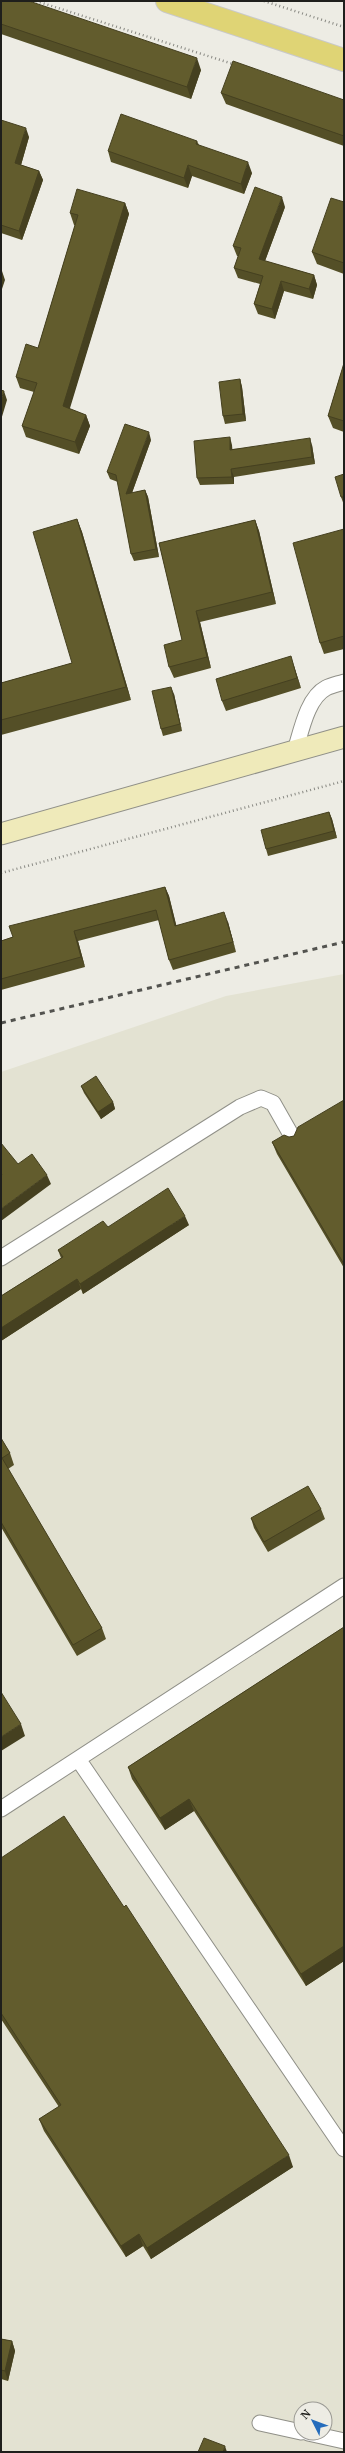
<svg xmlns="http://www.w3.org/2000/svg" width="345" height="2453" font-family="'PT Serif',serif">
<rect width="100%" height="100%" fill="#edece4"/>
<path fill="#e3e2d2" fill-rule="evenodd" d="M344 974V2452H1V1072L226 996ZM301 2409H325V2433H301Z"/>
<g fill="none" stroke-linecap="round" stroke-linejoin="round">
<defs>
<path id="street" d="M295 751C301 732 307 698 326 688 332 685 338 684 344 682
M1 1258 240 1107 261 1098 273 1103 294 1140
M78 1759 344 2149
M1 1809 344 1586
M260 2423 301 2432
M308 2433 344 2441"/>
<path id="secondary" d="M1 834 344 737"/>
<path id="primary" d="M167 1 344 60"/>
</defs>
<use href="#street" stroke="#909088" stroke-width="17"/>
<use href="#secondary" stroke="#909088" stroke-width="23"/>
<use href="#primary" stroke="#c9c9c9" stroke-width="24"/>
<path stroke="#898983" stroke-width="2.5" stroke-dasharray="1 3" stroke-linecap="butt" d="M36 1 233 64
M264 1 344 27
M1 873 344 781"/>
<use href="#street" stroke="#fff" stroke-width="15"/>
<use href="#secondary" stroke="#efeaba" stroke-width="21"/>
<use href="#primary" stroke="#dfd475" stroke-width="22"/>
<path stroke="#53534f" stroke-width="3" stroke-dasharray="5 5" stroke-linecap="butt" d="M1 1023 344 942"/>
</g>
<path fill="#544f27" d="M1 1 201 70 191 99 1 34Z
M221 93 344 100V146L226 104Z
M1 120 29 137 21 165 39 171 43 180 22 240 1 233Z
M197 141 199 145 252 173 244 194 192 176 188 188 111 162 108 151Z
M344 202V274L317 264 312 252Z
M125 203 129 214 69 409 86 415 90 426 79 454 26 437 22 426 34 392 20 388 16 377 38 348 75 225H74L70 213Z
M285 207 265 261 314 275 317 285 313 299 284 291 275 319 258 314 254 304 260 284 238 278 234 268 238 256H237L233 246Z
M344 363V432L333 428 328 416Z
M240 379 242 387 246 421 225 424 223 416Z
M151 440 132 493 145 490 148 497 159 557 134 561 131 554 118 482 110 479 107 472Z
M232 445V449L312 445 315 464 234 477V484L200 485 197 478Z
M344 474V505L341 497Z
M77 519 82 532 131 700 1 735V683L72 663Z
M255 520 259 531 276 604 200 622 211 668 174 678 169 667 182 640 159 543Z
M344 529V649L324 654 320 643Z
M294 666 301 688 226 711 222 701Z
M174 694 182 731 163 736 161 729Z
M329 812 332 819 337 838 268 856 266 849Z
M165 887 169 896 176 925 228 922 236 952 173 970 169 960 159 920 78 941 85 967 1 990V941L13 937Z
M81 1086 113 1102 115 1109 101 1119 84 1093Z
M344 1100V1268L277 1154 272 1142 294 1136Z
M189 1225 83 1294 81 1289 1 1341V1296L61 1258 58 1250 108 1227Z
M1 1438 10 1453 14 1465 8 1469 102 1628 106 1639 77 1656 1 1527Z
M321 1509 325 1519 268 1552 254 1528 251 1518Z
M344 1627V1961L306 1986 194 1811 165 1830 132 1779 128 1767Z
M1 1858 293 2167 151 2259 143 2246 126 2257 44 2131 39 2119 59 2107 1 2019Z
M1 2339 12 2341 15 2351 8 2381 1 2379Z"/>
<path fill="#454020" d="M197 58 201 70 191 99 187 87Z
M26 128 29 137 19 172 15 163Z
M248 162 252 173 244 194 241 184Z
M188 165 192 176 188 188 184 178Z
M39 171 43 180 22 240 19 231Z
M282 197 285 207 262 269 259 259Z
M125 203 129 214 67 418 63 406Z
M2 271 5 280 1 292V273Z
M314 275 317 285 313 299 309 289Z
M281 281 284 291 275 319 272 309Z
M240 379 242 387 246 421 243 414Z
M4 391 7 400 1 420V400Z
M86 415 90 426 79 454 75 442Z
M149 432 151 440 129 501 126 494Z
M230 437 232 445 233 457 230 450Z
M310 438 312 445 315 464 312 457Z
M231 469 234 477V484L232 477Z
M145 490 148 497 159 557 156 549Z
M77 519 82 532 131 700 126 687Z
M255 520 259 531 276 604 272 592Z
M196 611 200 622 211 668 207 657Z
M291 656 294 666 301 688 297 678Z
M171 687 174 694 182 731 180 724Z
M329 812 332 819 337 838 334 831Z
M165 887 169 896 179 936 175 926Z
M224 912 228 922 236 952Z
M74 931 78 941 85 967 81 957Z
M113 1102 115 1109 101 1119 98 1112Z
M47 1175 51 1184 1 1221V1209Z
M185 1216 189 1225 83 1294 80 1284Z
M77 1279 81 1289 1 1341V1328Z
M21 1724 25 1736 1 1751V1737Z
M189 1799 194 1811 165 1830 160 1818Z
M344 1946V1961L306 1986 301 1974Z
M289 2155 293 2167 151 2259 147 2248Z
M139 2234 143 2246 126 2257 121 2246Z
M12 2341 15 2351 8 2381 5 2371Z
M225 2446 227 2452H223Z"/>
<path fill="#625c2d" stroke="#454020" d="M1 1H29L197 58 187 87 1 24Z
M233 61 344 100V136L221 93Z
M121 114 197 141 196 144 248 162 241 184 188 165 184 178 108 151Z
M1 120 26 128 15 163 39 171 19 231 1 225Z
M255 187 282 197 259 259 314 275 309 289 281 281 272 309 254 304 263 276 234 268 241 248 233 246Z
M77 189 125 203 63 406 86 415 75 442 22 426 37 383 16 377 26 344 38 348 78 215 70 213Z
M331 198 344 202V263L312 252Z
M344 363V421L328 416Z
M240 379 243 414 223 416 219 382Z
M1 390 4 391 1 400Z
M125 424 149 432 126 494 145 490 156 549 131 554 116 475 107 472Z
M230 437V450L310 438 312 457 231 469 232 477 197 478 194 441Z
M344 474V497H341L335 477Z
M77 519 126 687 1 720V683L72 663 33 532Z
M255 520 272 592 196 611 207 657 169 667 164 645 182 640 159 543Z
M344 529V636L320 643 293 543Z
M291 656 297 678 222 701 216 679Z
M171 687 180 724 161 729 152 691Z
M329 812 334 831 266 849 261 830Z
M165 887 175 926 224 912 233 942 169 960 156 910 74 931 81 957 1 979V941L13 937 9 926Z
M96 1076 113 1102 98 1112 81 1086Z
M344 1100V1264L272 1142 284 1135 289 1137 294 1136 298 1127Z
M1 1143 18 1164 32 1154 47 1175 1 1209V1176L2 1175 1 1173Z
M168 1188 185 1216 80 1284 77 1279 1 1328V1296L63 1257 58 1250 103 1221 108 1227Z
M1 1438 10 1453 2 1458 102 1628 73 1645 1 1522Z
M308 1486 321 1509 264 1542 251 1518Z
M344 1627V1946L301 1974 189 1799 160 1818 128 1767Z
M1 1692 21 1724 1 1737Z
M64 1816 124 1907 126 1905 289 2155 147 2248 139 2234 121 2246 39 2119 61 2105 1 2013V1858Z
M1 2339 12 2341 5 2371 1 2370Z
M204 2438 225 2446 223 2452H198Z"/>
<rect width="345" height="2453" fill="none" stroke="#1f1f1c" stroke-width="4"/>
<g transform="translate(313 2421) rotate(312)"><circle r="19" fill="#edece4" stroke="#9b9a94"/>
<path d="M0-3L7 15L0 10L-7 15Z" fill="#246cbc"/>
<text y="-6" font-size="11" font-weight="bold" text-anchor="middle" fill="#1f1f1c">N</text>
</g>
</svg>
